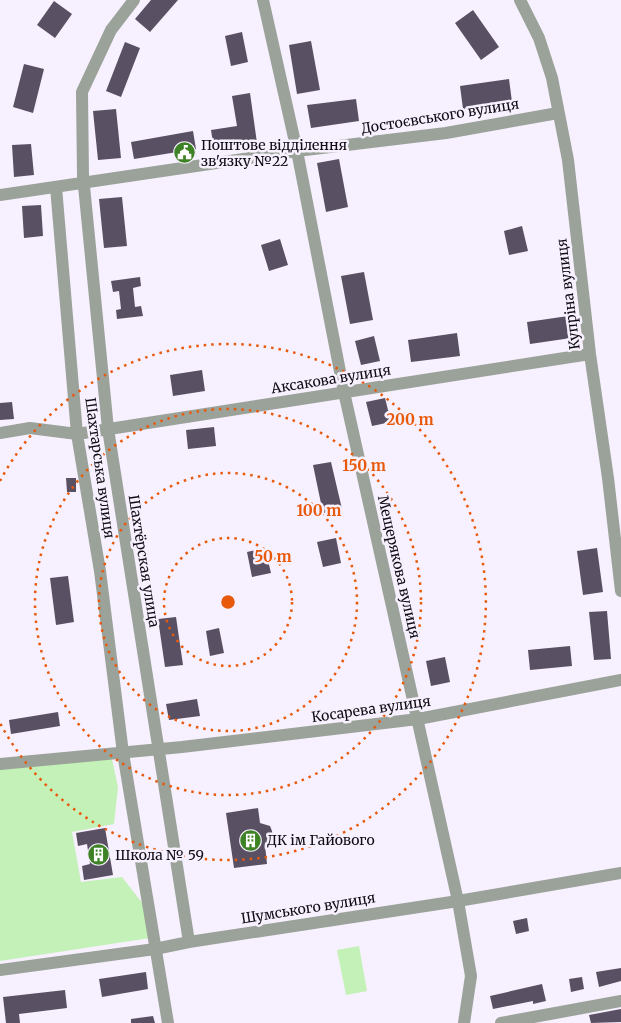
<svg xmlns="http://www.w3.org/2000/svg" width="621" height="1023" font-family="Merriweather,serif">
<rect width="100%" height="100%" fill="#f7f0fe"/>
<path fill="#c4f1b7" d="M112 759 118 787 114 824 72 832 81 882 122 877 147 909 150 938 0 961V769Z
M359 946 367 991 346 995 337 950Z"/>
<path fill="#5a5063" d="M151 0H178L150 32 135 19Z
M54 1 72 14 55 38 37 25Z
M473 10 499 47 481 60 455 23Z
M242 32 248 62 231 66 225 36Z
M311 41 320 90 297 94 289 45Z
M125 42 140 48 121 97 106 91Z
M24 64 44 69 33 113 13 107Z
M509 79 512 102 463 109 460 86Z
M250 93 257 143 214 150 211 130 237 126 232 96Z
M356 99 359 121 311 128 307 105Z
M116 109 121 158 98 160 93 111Z
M193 131 196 149 134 159 131 142Z
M31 144 34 175 14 177 12 145Z
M339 159 348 207 326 212 317 163Z
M122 197 127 246 104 248 99 199Z
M41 205 43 236 24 238 22 206Z
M522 226 528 251 509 255 504 231Z
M280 239 288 265 269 271 261 245Z
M364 272 373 320 350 324 341 276Z
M140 277 141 286 133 288 135 307 141 306 143 316 117 319 116 310 121 309 119 291 113 292 111 281Z
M575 315 578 337 530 344 527 322Z
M457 333 460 356 411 362 408 340Z
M374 336 380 361 361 365 355 341Z
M202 370 205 391 173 396 170 375Z
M385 398 391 422 372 426 366 402Z
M12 402 14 419 0 420V403Z
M214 427 216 446 188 449 186 430Z
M331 462 342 509 323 513 313 465Z
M66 478H76V492H67Z
M336 538 341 563 323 567 317 542Z
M265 548 271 573 252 577 247 552Z
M597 548 603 592 583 595 577 551Z
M68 576 74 622 56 625 50 578Z
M607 611 611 659 594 660 589 612Z
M176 617 183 665 165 667 158 619Z
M219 628 224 653 210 656 206 631Z
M570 646 572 666 530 670 528 650Z
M445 657 450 682 431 686 426 661Z
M197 699 200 716 169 720 166 704Z
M58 712 60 726 11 734 9 720Z
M258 808 260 823 270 826 272 831 273 838 265 845 267 864 234 868 226 813Z
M105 828 113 875 84 880 82 866 90 864 87 844 78 846 76 833Z
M527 918 529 931 516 934 513 921Z
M621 968V981L599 987 596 972Z
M146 972 148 989 102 997 99 979Z
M582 977 584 989 571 992 569 979Z
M542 984 546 1001 533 1004V1001L493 1009 490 996Z
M65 990 67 1008 19 1014 20 1023H6L3 997Z
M621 1009V1022L591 1023 589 1015Z
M153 1016 155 1023H131V1019Z"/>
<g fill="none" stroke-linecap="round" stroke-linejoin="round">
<path stroke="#9ba299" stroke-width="12" d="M134 0 111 30 82 92 83 176 108 429 189 942
M263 0 297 151 344 392 458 901 471 976 464 1023
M520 0 539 38 552 78 568 160 590 354 608 478 621 591
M56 187 77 434 100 571 123 753 168 1023
M0 195 297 151 446 133 558 113
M0 433 30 428 77 434 590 354
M0 764 182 747 418 719 621 680
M0 970 155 949 189 942 458 901 621 873
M501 1023 621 1001"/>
</g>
<g fill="none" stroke="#e8590c" stroke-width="2.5" stroke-dasharray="2.5 5">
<circle cx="228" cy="602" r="64"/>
<circle cx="228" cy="602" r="129"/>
<circle cx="228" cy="602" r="193"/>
<path d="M0 481A258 258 0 1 1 0 723"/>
</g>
<defs>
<symbol id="civic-disc" viewBox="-11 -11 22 22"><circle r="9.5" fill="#3e8226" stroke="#f7f0fe"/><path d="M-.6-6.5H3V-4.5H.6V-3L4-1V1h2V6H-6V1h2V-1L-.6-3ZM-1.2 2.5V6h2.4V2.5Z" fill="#fff"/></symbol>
<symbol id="building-disc" viewBox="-11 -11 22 22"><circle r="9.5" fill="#3e8226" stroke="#f7f0fe"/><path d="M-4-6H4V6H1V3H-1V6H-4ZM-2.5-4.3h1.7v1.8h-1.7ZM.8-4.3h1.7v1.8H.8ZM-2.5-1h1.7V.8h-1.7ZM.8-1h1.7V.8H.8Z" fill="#fff"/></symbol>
</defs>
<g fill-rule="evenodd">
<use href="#civic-disc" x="172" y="140" width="25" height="25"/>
<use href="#building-disc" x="238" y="828" width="25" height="25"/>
<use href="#building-disc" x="86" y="842" width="25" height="25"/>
</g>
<g text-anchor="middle" stroke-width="5" stroke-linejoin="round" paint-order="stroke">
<g font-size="14" fill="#0f0b13" stroke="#f7f0fe">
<text transform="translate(440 116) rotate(-9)" y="5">Достоєвського вулиця</text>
<text transform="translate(568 294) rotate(-97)" y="5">Купріна вулиця</text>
<text transform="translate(331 379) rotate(-9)" y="5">Аксакова вулиця</text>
<text transform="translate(100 468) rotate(82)" y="5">Шахтарська вулиця</text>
<text transform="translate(144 561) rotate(81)" y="5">Шахтёрская улица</text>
<text transform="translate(399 567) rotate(77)" y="5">Мещерякова вулиця</text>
<text transform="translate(371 709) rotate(-8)" y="5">Косарева вулиця</text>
<text transform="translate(308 908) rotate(-9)" y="5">Шумського вулиця</text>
</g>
<g font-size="14" fill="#0f0b13" stroke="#f7f0fe" text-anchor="start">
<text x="201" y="150">Поштове відділення<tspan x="201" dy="16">зв'язку №22</tspan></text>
<text x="267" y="845">ДК ім Гайового</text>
<text x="115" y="860">Школа № 59</text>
</g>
</g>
<circle cx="228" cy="602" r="8" fill="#e8590c" stroke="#f7f0fe" stroke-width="2.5"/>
<g font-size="15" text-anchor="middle" font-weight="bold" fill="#e8590c" stroke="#f7f0fe" stroke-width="5" stroke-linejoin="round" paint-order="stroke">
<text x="410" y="425">200 m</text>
<text x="364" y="471">150 m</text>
<text x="319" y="516">100 m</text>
<text x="273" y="562">50 m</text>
</g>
</svg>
